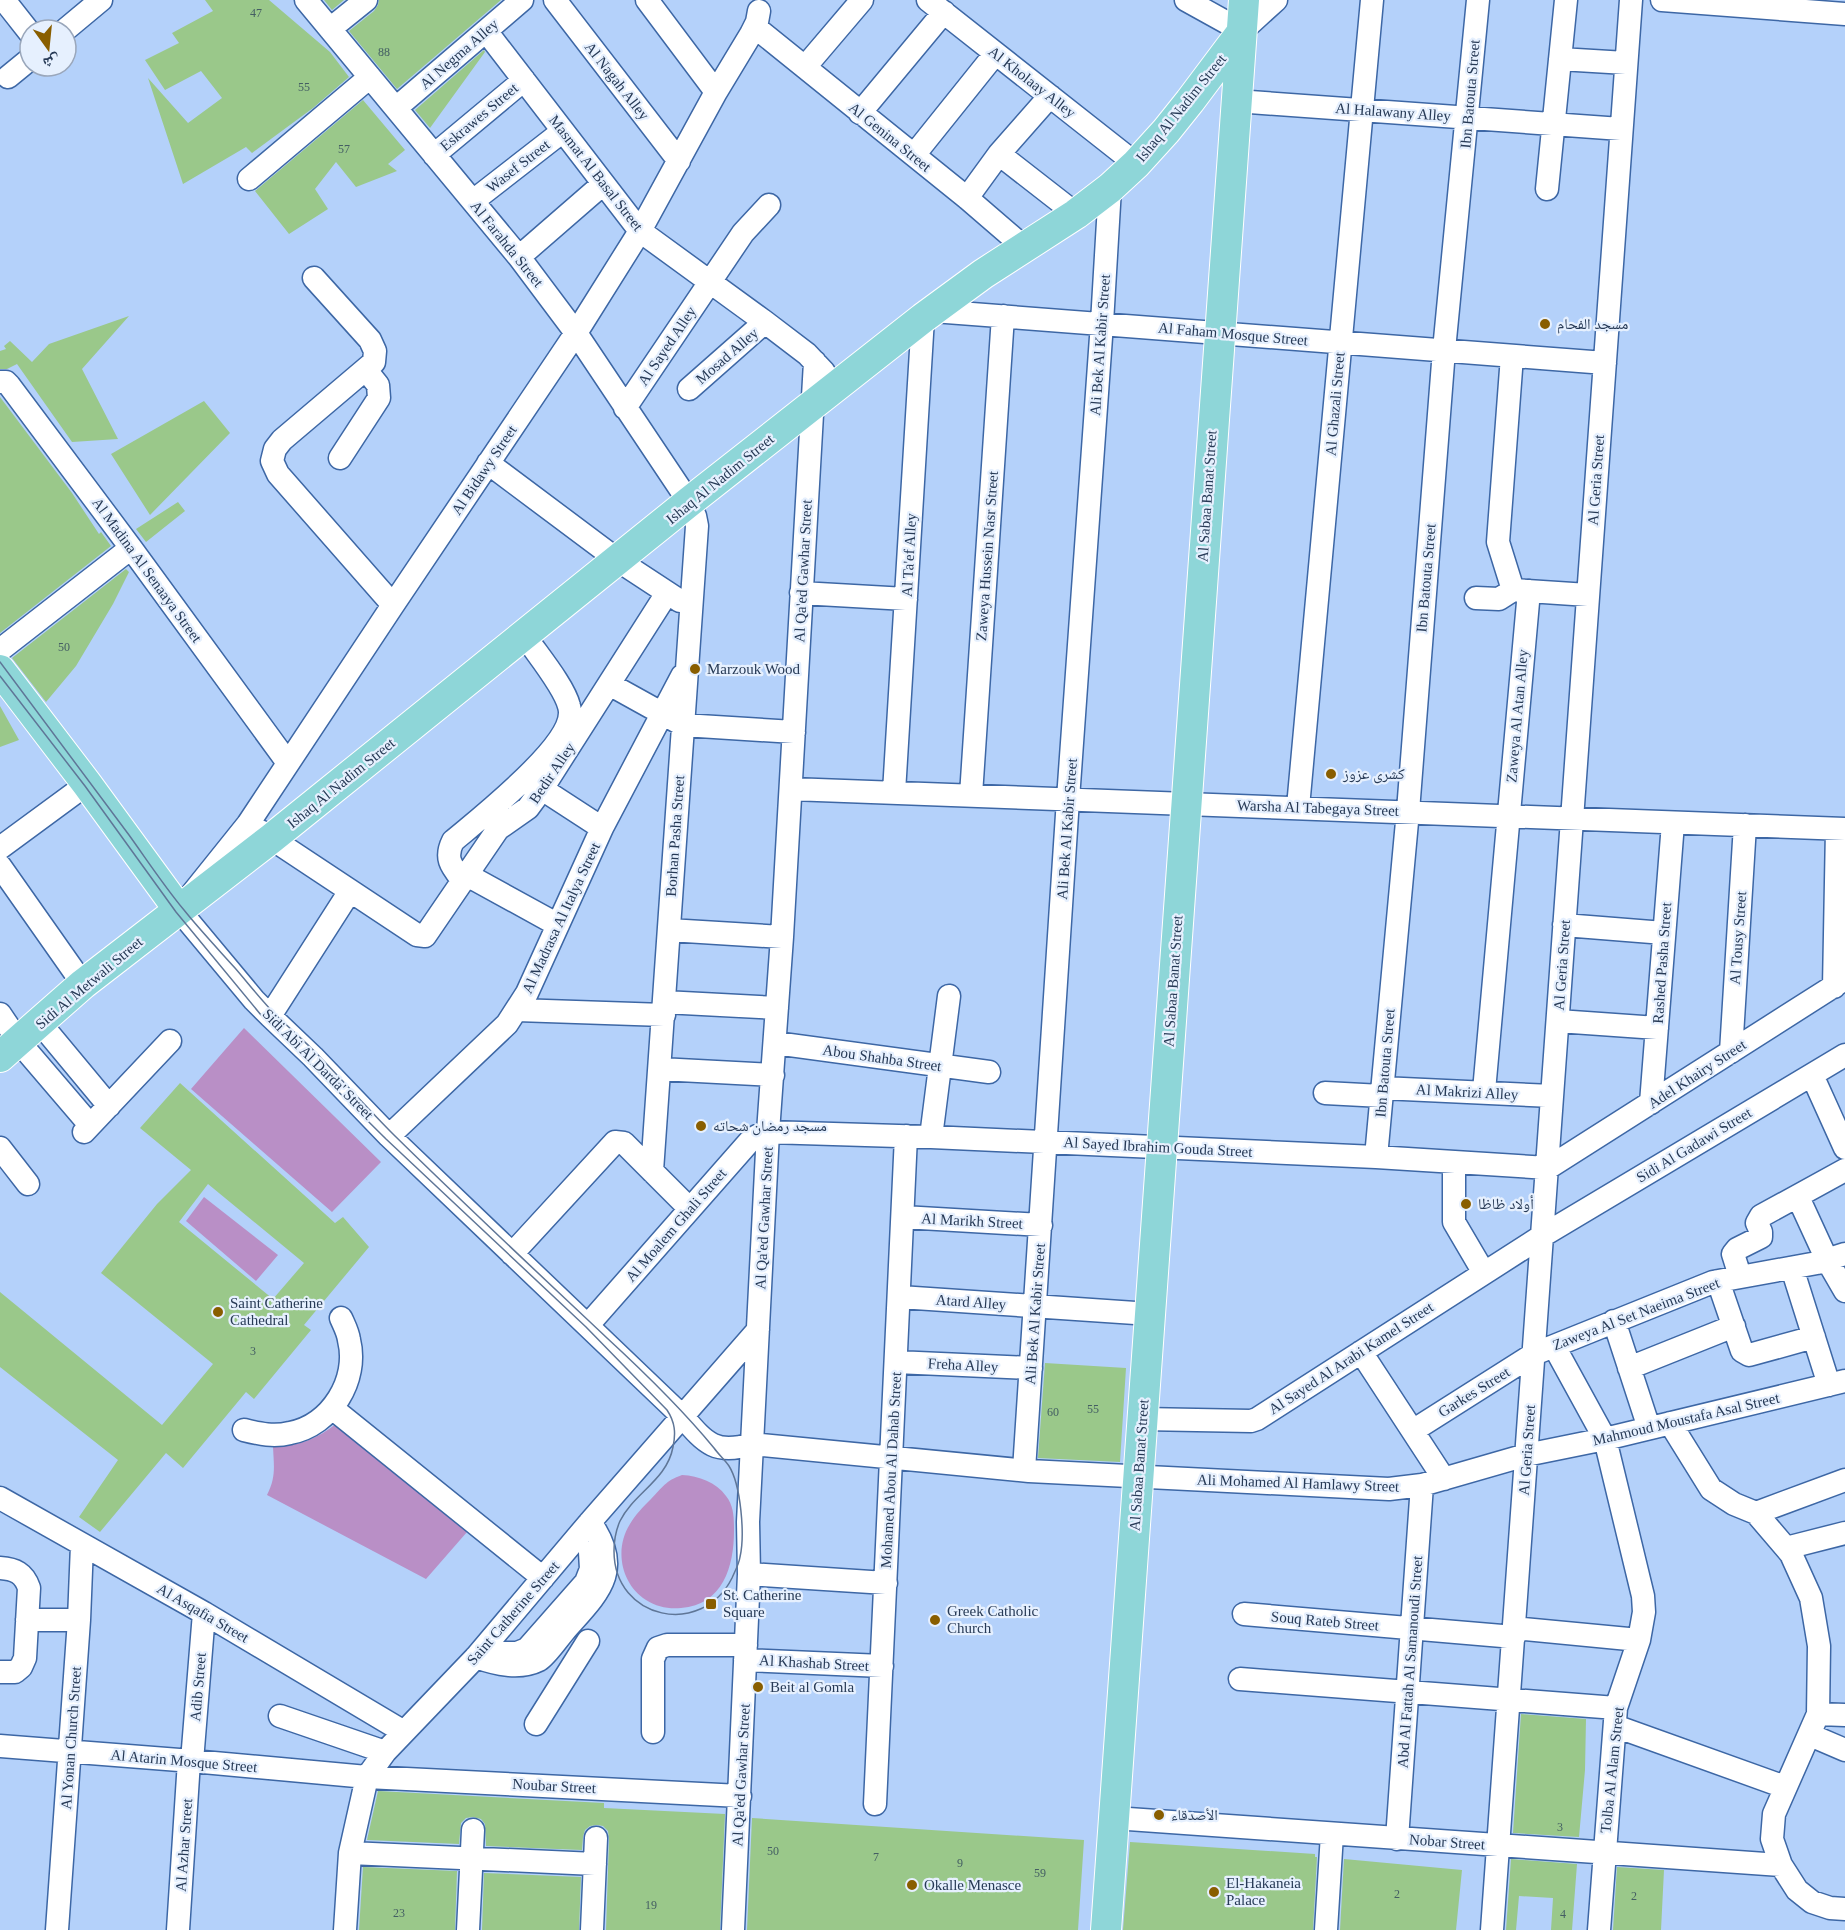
<svg xmlns="http://www.w3.org/2000/svg" width="1845" height="1930" font-family="'Times New Roman','Noto Naskh Arabic',serif">
<rect width="100%" height="100%" fill="#b4d1fa"/>
<path fill="#b98fc6" d="M244 1028 381 1162 332 1212 191 1089Z
M204 1197 278 1255 256 1281 186 1221Z
M337 1423 467 1532 426 1579 267 1495C276 1477 274 1467 273 1447 298 1446 318 1439 337 1423Z
M682 1475C699 1476 716 1482 726 1496 734 1506 734 1518 734 1531 734 1566 723 1605 681 1608 668 1609 657 1607 646 1600 621 1584 614 1549 630 1524 635 1515 643 1507 651 1499 663 1487 665 1481 682 1475Z"/>
<path fill="#9ac88a" fill-rule="evenodd" d="M205 0H269L330 52 349 77 313 108 252 153 246 147 183 184 148 78 188 123 222 98 201 71 165 90 145 60 179 43 172 33 213 11Z
M324 0H344L332 10Z
M379 0H501L397 89 349 31 374 11 378 5Z
M484 50 485 52 430 128 415 110Z
M363 100 405 150 388 164 397 171 356 187 336 162 315 189 328 209 289 234 255 191Z
M129 316 82 369 118 439 72 442 17 364 7 369H0V351L6 349 4 346 10 341 32 362 49 344Z
M0 397 72 493 99 534 101 532 111 546 0 633Z
M204 401 230 433 150 515 111 454Z
M178 502 185 511 146 542 136 529Z
M126 569 129 572 113 604 76 666 46 702 12 658Z
M0 706 19 740 0 747Z
M180 1083 335 1223 343 1217 369 1247 304 1325 311 1330 254 1399 246 1392 183 1468 166 1453 100 1532 79 1517 118 1460 0 1367V1292L162 1425 213 1364 101 1273 157 1204 191 1170 140 1128ZM208 1184 304 1263 273 1299 179 1222Z
M1045 1363 1126 1368 1120 1462 1038 1458Z
M1521 1714 1586 1719 1585 1770 1579 1837 1513 1833Z
M378 1791 604 1803V1808L725 1814 720 1930H606L609 1839 608 1831 603 1826 597 1825 590 1826 585 1830 583 1837 582 1850 486 1846 485 1824 481 1819 473 1817 466 1818 461 1823 459 1844 367 1840Z
M752 1818 1084 1840 1078 1930H747Z
M1130 1842 1315 1854V1857H1317L1313 1930H1123Z
M1344 1859 1462 1870 1456 1930H1340Z
M1511 1859 1577 1864 1572 1930H1551L1553 1898 1519 1896 1516 1930H1506Z
M363 1867 457 1871 455 1930H359Z
M1617 1867 1664 1870 1661 1930H1613Z
M484 1873 581 1877 579 1930H482Z"/>
<g fill="none" stroke-linecap="round" stroke-linejoin="round">
<defs>
<path id="minor" d="M4 0 30 33
M306 0 519 257 576 333 683 493 695 516 697 526 652 1171
M555 0 679 161
M647 0 716 92
M928 0 1136 164
M1186 0 1242 31 1276 0
M1662 0 1845 14
M759 11 757 22 751 34 716 92 640 231 576 333 393 605 248 824 179 910 254 1000 270 1016 313 1057 389 1136 683 1417C706 1444 716 1455 752 1444L1029 1471 1389 1489 1422 1485 1526 1455 1605 1439 1845 1381
M755 27 967 198 1025 248
M330 29 366 0
M65 30 101 0
M486 31 640 231 765 322 807 354 824 372
M1560 59 1626 63
M805 67 862 0
M8 77 30 59
M1236 101 1621 129
M396 108 522 0
M860 113 944 12
M999 154 1076 214
M434 155 524 80
M914 155 995 54
M249 179 370 77
M1547 189 1566 0
M967 198 999 154 1050 96
M473 201 563 131
M519 257 603 184
M314 278 370 340 375 351 374 362 282 440 275 449 272 461 278 474 393 605
M933 311 1605 363
M1512 356 1498 542 1513 590 1588 595
M0 382H6L9 385 131 548 288 763
M689 389 765 322
M625 408 743 233 769 205
M340 458 379 398 378 385 366 370
M488 463 619 561 680 601
M801 593 906 599
M1476 598 1499 599 1513 590
M0 650 131 548
M609 684 683 725 794 732
M542 789 602 828
M791 789 1845 829
M894 792 923 318
M971 795 1003 316
M1298 807 1372 0
M260 831 417 935 425 936 498 829 528 808 542 789 667 593
M0 848 87 784
M0 866 83 984
M467 875 558 925
M463 881C452 867 444 859 453 841 479 819 580 741 569 706 564 686 537 654 525 636
M1564 925 1664 933
M669 930 782 937
M1834 987 1837 829
M664 1002 777 1008
M517 1010 664 1015
M0 1014 19 1042 90 1125
M270 1016 350 891
M1558 1021 1657 1028
M40 1023 109 1106
M775 1043 989 1072
M1731 1052 1745 825
M660 1069 773 1075
M1812 1075 1845 1148
M1382 1088 1552 1096
M1484 1091 1529 591
M1325 1093 1382 1096
M1651 1103 1673 823
M84 1132 170 1041
M389 1136 507 1024 527 993 602 828 682 676
M931 1137 949 996
M0 1148 28 1184
M1376 1157 1408 811 1444 350 1478 0
M1454 1162V1222L1484 1273
M1798 1197 1827 1260 1845 1291
M903 1217 1041 1225
M512 1254 615 1142 624 1143 690 1209
M1792 1268 1829 1385
M1740 1276 1733 1254 1737 1249 1761 1237V1232L1757 1223 1761 1216 1845 1170
M1718 1281 1742 1351 1749 1355 1814 1337
M900 1297 1150 1314
M1614 1321 1649 1428
M588 1325 749 1142 757 1136 768 1132 931 1137 1376 1157 1548 1168 1845 979
M1554 1346 1605 1439 1643 1596 1644 1612 1639 1640 1616 1708 1599 1930
M1361 1352 1444 1479
M896 1362 1031 1368
M1629 1368 1734 1326
M332 1408 543 1578
M1142 1419 1251 1421 1257 1419 1542 1236 1845 1055
M1670 1423 1711 1489 1734 1504 1756 1513 1791 1554 1811 1598 1819 1646 1818 1714 1774 1814 1772 1839 1781 1865 1797 1890 1812 1902 1830 1908 1845 1909
M244 1430C260 1434 274 1437 290 1433 331 1425 359 1380 349 1340 348 1332 344 1325 341 1318
M1414 1430 1534 1354 1713 1282 1817 1263 1845 1254
M1024 1470 1068 799 1102 323 1110 188
M0 1498 204 1613 404 1732
M1756 1513 1845 1480
M1786 1548 1845 1533
M0 1568C15 1569 24 1573 29 1588L25 1658 21 1667 15 1672H0
M749 1574 886 1583
M1244 1614 1514 1637
M27 1620H79
M1514 1628 1639 1640
M501 1653H517L527 1649 586 1582 591 1569 590 1552
M476 1657C496 1664 519 1670 539 1660 547 1655 559 1637 566 1629 599 1592 624 1570 590 1522
M745 1660 882 1666
M1240 1679 1616 1708
M1818 1714 1845 1715
M280 1716 385 1752
M536 1724 588 1641
M1615 1726 1785 1787
M653 1732V1659L658 1648 667 1645H746
M1810 1735 1845 1750
M0 1746 192 1761 367 1777 740 1796
M192 1761 204 1613
M875 1804 906 1136
M1114 1818 1781 1865
M1397 1839 1422 1485
M350 1853 595 1864
M57 1930 79 1620 82 1545
M178 1930 189 1761
M345 1930 350 1853 367 1777 385 1752 476 1657 590 1522 758 1330
M468 1930 473 1830
M592 1930 596 1838
M733 1930 749 1574 748 1522 768 1132 782 937 815 362
M1326 1930 1332 1834
M1492 1930 1631 0"/>
<path id="major" d="M0 670 87 784 179 910
M0 1057 83 984 272 838 689 502 923 318 983 274 1076 214 1110 188 1136 164 1166 131 1190 101 1241 33
M1106 1930 1244 0"/>
</defs>
<use href="#minor" stroke="#3d67a5" stroke-width="25"/>
<use href="#major" stroke="#fff" stroke-width="32"/>
<use href="#minor" stroke="#fff" stroke-width="22"/>
<use href="#major" stroke="#8ed6d8" stroke-width="30"/>
<path stroke="#5f7697" stroke-width="1.5" d="M0 662C43 719 86 777 129 835 147 860 164 886 184 910 200 930 218 949 235 968 248 983 261 1000 275 1014 290 1029 306 1042 320 1057 345 1083 369 1110 394 1135 464 1204 536 1271 607 1338 645 1373 682 1409 714 1448 719 1455 725 1460 729 1466 741 1485 745 1535 740 1557 739 1564 735 1571 732 1578 702 1638 614 1620 614 1551 614 1542 616 1530 620 1521 634 1493 667 1480 673 1447 676 1433 675 1422 667 1410L586 1327 386 1139 261 1015 176 912 85 786 0 676"/>
</g>
<g fill="#895e00" stroke="#e6f0fe" stroke-width="2">
<circle cx="1545" cy="324" r="6"/>
<circle cx="695" cy="669" r="6"/>
<circle cx="1331" cy="774" r="6"/>
<circle cx="701" cy="1126" r="6"/>
<circle cx="1466" cy="1204" r="6"/>
<circle cx="218" cy="1312" r="6"/>
<rect x="705" y="1598" width="12" height="12" rx="3"/>
<circle cx="935" cy="1620" r="6"/>
<circle cx="758" cy="1687" r="6"/>
<circle cx="1159" cy="1815" r="6"/>
<circle cx="912" cy="1885" r="6"/>
<circle cx="1214" cy="1892" r="6"/>
</g>
<g text-anchor="middle" stroke-width="4.5" stroke-linejoin="round" paint-order="stroke">
<g font-size="12" fill="#445e63">
<text x="256" y="17">47</text>
<text x="384" y="56">88</text>
<text x="304" y="91">55</text>
<text x="344" y="153">57</text>
<text x="64" y="651">50</text>
<text x="253" y="1355">3</text>
<text x="1093" y="1413">55</text>
<text x="1053" y="1416">60</text>
<text x="1560" y="1831">3</text>
<text x="773" y="1855">50</text>
<text x="876" y="1861">7</text>
<text x="960" y="1867">9</text>
<text x="1040" y="1877">59</text>
<text x="1397" y="1898">2</text>
<text x="1634" y="1900">2</text>
<text x="651" y="1909">19</text>
<text x="399" y="1917">23</text>
<text x="1563" y="1918">4</text>
</g>
<g font-size="15" fill="#273a56" stroke="#e6f0fe">
<text transform="translate(459 54) rotate(-41)" y="5">Al Negma Alley</text>
<text transform="translate(617 81) rotate(52)" y="5">Al Nagah Alley</text>
<text transform="translate(1032 82) rotate(38)" y="5">Al Kholaay Alley</text>
<text transform="translate(1470 94) rotate(-85)" y="5">Ibn Batouta Street</text>
<text transform="translate(1181 108) rotate(-51)" y="5">Ishaq Al Nadim Street</text>
<text transform="translate(1393 112) rotate(4)" y="5">Al Halawany Alley</text>
<text transform="translate(479 117) rotate(-40)" y="5">Eskrawes Street</text>
<text transform="translate(890 137) rotate(39)" y="5">Al Genina Street</text>
<text transform="translate(518 166) rotate(-38)" y="5">Wasef Street</text>
<text transform="translate(596 173) rotate(52)" y="5">Masmat Al Basal Street</text>
<text transform="translate(507 244) rotate(51)" y="5">Al Farahda Street</text>
<text transform="translate(1233 334) rotate(5)" y="5">Al Faham Mosque Street</text>
<text transform="translate(1100 345) rotate(-86)" y="5">Ali Bek Al Kabir Street</text>
<text transform="translate(667 346) rotate(-56)" y="5">Al Sayed Alley</text>
<text transform="translate(727 356) rotate(-41)" y="5">Mosad Alley</text>
<text transform="translate(1335 404) rotate(-85)" y="5">Al Ghazali Street</text>
<text transform="translate(484 470) rotate(-56)" y="5">Al Bidawy Street</text>
<text transform="translate(720 479) rotate(-39)" y="5">Ishaq Al Nadim Street</text>
<text transform="translate(1596 480) rotate(-86)" y="5">Al Geria Street</text>
<text transform="translate(1207 496) rotate(-86)" y="5">Al Sabaa Banat Street</text>
<text transform="translate(909 555) rotate(-87)" y="5">Al Ta'ef Alley</text>
<text transform="translate(987 556) rotate(-86)" y="5">Zaweya Hussein Nasr Street</text>
<text transform="translate(147 570) rotate(54)" y="5">Al Madina Al Senaaya Street</text>
<text transform="translate(803 571) rotate(-87)" y="5">Al Qa'ed Gawhar Street</text>
<text transform="translate(1426 578) rotate(-85)" y="5">Ibn Batouta Street</text>
<text transform="translate(1517 716) rotate(-85)" y="5">Zaweya Al Atan Alley</text>
<text transform="translate(552 773) rotate(-56)" y="5">Bedir Alley</text>
<text transform="translate(341 783) rotate(-39)" y="5">Ishaq Al Nadim Street</text>
<text transform="translate(1318 808) rotate(2)" y="5">Warsha Al Tabegaya Street</text>
<text transform="translate(1067 829) rotate(-86)" y="5">Ali Bek Al Kabir Street</text>
<text transform="translate(675 836) rotate(-86)" y="5">Borhan Pasha Street</text>
<text transform="translate(561 918) rotate(-65)" y="5">Al Madrasa Al Italya Street</text>
<text transform="translate(1738 938) rotate(-86)" y="5">Al Tousy Street</text>
<text transform="translate(1662 963) rotate(-86)" y="5">Rashed Pasha Street</text>
<text transform="translate(1562 965) rotate(-86)" y="5">Al Geria Street</text>
<text transform="translate(1173 981) rotate(-86)" y="5">Al Sabaa Banat Street</text>
<text transform="translate(89 983) rotate(-40)" y="5">Sidi Al Metwali Street</text>
<text transform="translate(882 1058) rotate(8)" y="5">Abou Shahba Street</text>
<text transform="translate(1385 1063) rotate(-85)" y="5">Ibn Batouta Street</text>
<text transform="translate(318 1064) rotate(45)" y="5">Sidi Abi Al Darda' Street</text>
<text transform="translate(1697 1074) rotate(-33)" y="5">Adel Khairy Street</text>
<text transform="translate(1467 1092) rotate(3)" y="5">Al Makrizi Alley</text>
<text transform="translate(1694 1145) rotate(-31)" y="5">Sidi Al Gadawi Street</text>
<text transform="translate(1158 1147) rotate(3)" y="5">Al Sayed Ibrahim Gouda Street</text>
<text transform="translate(764 1218) rotate(-87)" y="5">Al Qa'ed Gawhar Street</text>
<text transform="translate(972 1221) rotate(3)" y="5">Al Marikh Street</text>
<text transform="translate(676 1225) rotate(-49)" y="5">Al Moalem Ghali Street</text>
<text transform="translate(971 1302) rotate(4)" y="5">Atard Alley</text>
<text transform="translate(1035 1314) rotate(-86)" y="5">Ali Bek Al Kabir Street</text>
<text transform="translate(1636 1314) rotate(-21)" y="5">Zaweya Al Set Naeima Street</text>
<text transform="translate(1351 1358) rotate(-33)" y="5">Al Sayed Al Arabi Kamel Street</text>
<text transform="translate(963 1365) rotate(3)" y="5">Freha Alley</text>
<text transform="translate(1474 1392) rotate(-32)" y="5">Garkes Street</text>
<text transform="translate(1686 1419) rotate(-13)" y="5">Mahmoud Moustafa Asal Street</text>
<text transform="translate(1527 1450) rotate(-86)" y="5">Al Geria Street</text>
<text transform="translate(1139 1465) rotate(-86)" y="5">Al Sabaa Banat Street</text>
<text transform="translate(891 1470) rotate(-87)" y="5">Mohamed Abou Al Dahab Street</text>
<text transform="translate(1298 1483) rotate(2)" y="5">Ali Mohamed Al Hamlawy Street</text>
<text transform="translate(203 1613) rotate(30)" y="5">Al Asqafia Street</text>
<text transform="translate(513 1613) rotate(-49)" y="5">Saint Catherine Street</text>
<text transform="translate(1325 1621) rotate(5)" y="5">Souq Rateb Street</text>
<text transform="translate(1410 1662) rotate(-86)" y="5">Abd Al Fattah Al Samanoudi Street</text>
<text transform="translate(814 1663) rotate(3)" y="5">Al Khashab Street</text>
<text transform="translate(198 1687) rotate(-85)" y="5">Adib Street</text>
<text transform="translate(71 1738) rotate(-86)" y="5">Al Yonan Church Street</text>
<text transform="translate(184 1761) rotate(5)" y="5">Al Atarin Mosque Street</text>
<text transform="translate(1612 1770) rotate(-84)" y="5">Tolba Al Alam Street</text>
<text transform="translate(741 1775) rotate(-87)" y="5">Al Qa'ed Gawhar Street</text>
<text transform="translate(554 1786) rotate(3)" y="5">Noubar Street</text>
<text transform="translate(1447 1842) rotate(4)" y="5">Nobar Street</text>
<text transform="translate(184 1845) rotate(-86)" y="5">Al Azhar Street</text>
</g>
<g font-size="15" fill="#273a56" stroke="#e6f0fe" text-anchor="start">
<text x="1557" y="329">مسجد الفحام</text>
<text x="707" y="674">Marzouk Wood</text>
<text x="1343" y="779">كشرى عزوز</text>
<text x="713" y="1131">مسجد رمضان شحاته</text>
<text x="1478" y="1209">أولاد ظاظا</text>
<text x="230" y="1308">Saint Catherine<tspan x="230" dy="17">Cathedral</tspan></text>
<text x="723" y="1600">St. Catherine<tspan x="723" dy="17">Square</tspan></text>
<text x="947" y="1616">Greek Catholic<tspan x="947" dy="17">Church</tspan></text>
<text x="770" y="1692">Beit al Gomla</text>
<text x="1171" y="1820">الأصدقاء</text>
<text x="1226" y="1888">El-Hakaneia<tspan x="1226" dy="17">Palace</tspan></text>
<text x="924" y="1890">Okalle Menasce</text>
</g>
</g>
<g transform="translate(48 48) rotate(165)"><circle r="28" fill="#e6f0fe" stroke="#9aa7bb" stroke-width="1.5"/>
<path d="M0-4.5L10 22L0 15L-10 22Z" fill="#895e00"/>
<text y="-9" font-size="16" font-weight="bold" text-anchor="middle" fill="#273a56">ش</text>
</g>
</svg>
